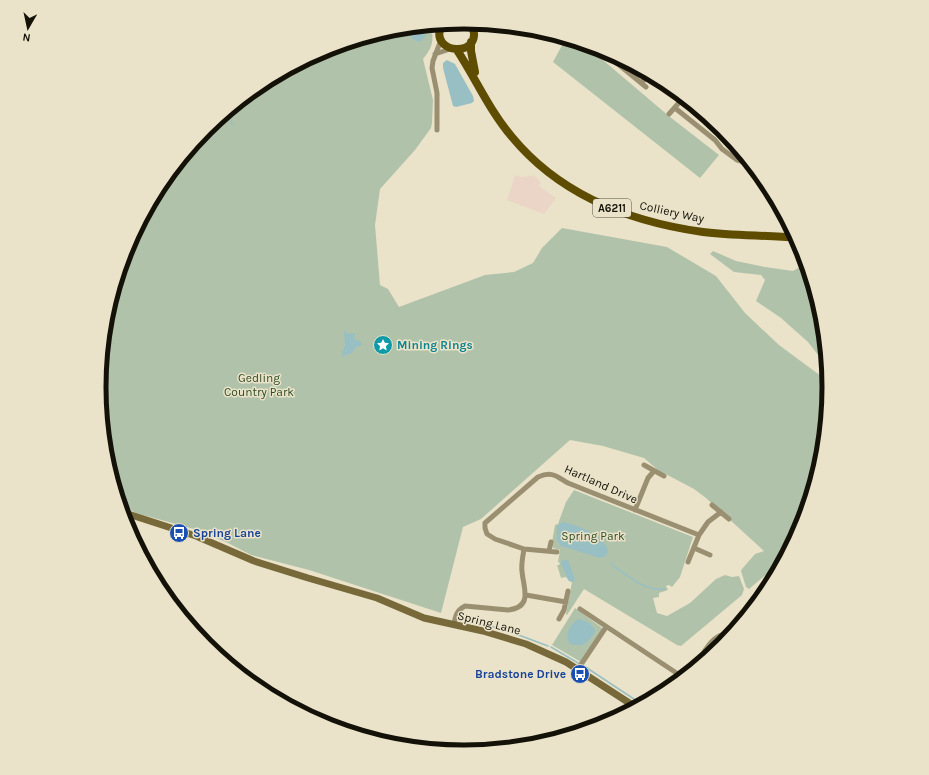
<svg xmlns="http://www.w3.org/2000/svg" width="929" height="775" font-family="Karla,sans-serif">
<rect width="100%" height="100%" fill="#eae3c9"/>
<path fill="#ead5c7" d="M515 175 521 177 532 176 533 175 541 182 539 186 556 198 544 214 507 200Z"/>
<path fill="#b0c3aa" d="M431 25C434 40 433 47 423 59L433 100 432 123 431 128 415 150 380 189 375 225 380 285 388 289 399 307 485 275 514 272 533 263 542 248 562 228 667 247 716 276 745 313 779 345 829 382 830 388 823 459 802 528 775 578 773 574 777 569 775 567 749 589 746 587 741 571 742 569 755 554 764 551 706 498 694 489 658 470 644 458 603 446 570 440 481 519 463 527 441 613 309 570 251 555 228 543 194 529 136 513 120 504 106 459 99 387 106 316 127 247 161 184 206 129 262 83 325 50 393 29Z
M566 38 584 44 670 117 719 155 700 178 553 62Z
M713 251 736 261 765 267 793 271 807 263 823 316 828 368 808 342 781 318 756 301 765 280 761 275 734 272 710 254Z
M574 490 693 537 680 577 672 587 669 585 666 586 668 590 659 593V597L653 598 657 613 667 616 690 603 716 579 725 575 732 577 739 576 744 589 742 595 681 646 677 645 584 589 567 615 566 614 572 582 569 581 566 577 561 578 557 565H559L560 563 558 562 560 550 553 548 552 542 555 525 558 524 566 502Z
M575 608 601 627 602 629 581 662 552 645Z"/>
<path fill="#98bfc3" d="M424 26 425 37 420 42C413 41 408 34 405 28Z
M447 60 455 64 473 96 474 101 472 103 456 107 453 106 443 68V63Z
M344 330 348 334 355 333 354 338 357 341 359 340 362 344 359 347H356L352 353 341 357 345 345Z
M562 522C575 523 608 538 608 552 606 556 605 557 600 558L561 546 557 540V527Z
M564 560H568L575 579 573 582 569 581 561 564V561Z
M579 619 588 622 595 629V631C591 642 580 649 569 643 565 634 570 623 579 619Z"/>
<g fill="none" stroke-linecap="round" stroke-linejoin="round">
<path stroke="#98bfc3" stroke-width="1.5" d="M228 111 232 125
M611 564C626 575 646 592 665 589
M476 622 508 631 548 646
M551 647 578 663
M584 666 643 705"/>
<path stroke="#9a9071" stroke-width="5" d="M435 54 450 49
M607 55 646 87
M641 83 650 74
M675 108 715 140 722 149 737 160 745 162 757 171
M669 114 684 97
M437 130V93L432 68 433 61 441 40
M644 465 664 476
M712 505 729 519
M635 510 648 478 654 471
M694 548 710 555
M549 551 551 542
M557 552 524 549 495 539 487 534 485 528V523L538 477C552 471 556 476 568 483 573 485 578 487 583 489L699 535
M688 562 699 535 708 522 721 512
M526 595 566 602
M580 609 684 678
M559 619 564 610 568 591
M454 625C455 616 457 610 465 606L508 610C534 607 523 587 522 571 521 564 523 556 524 549
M578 669 606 627
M694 669C701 657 714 628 732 635
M673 687 680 676"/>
<path stroke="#776939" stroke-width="7" d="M122 512 196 536 254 561 308 578 377 598 424 618 483 631 526 644 566 662 637 708"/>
<path stroke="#5e4c00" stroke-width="8" d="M442 24C426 56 488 59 471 23
M471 42V51L475 72
M457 50C476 79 489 110 512 137 560 195 631 222 703 232 734 236 766 235 797 238"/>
</g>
<defs>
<symbol id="sight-disc" viewBox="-11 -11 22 22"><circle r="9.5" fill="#0f9aa8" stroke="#eae3c9"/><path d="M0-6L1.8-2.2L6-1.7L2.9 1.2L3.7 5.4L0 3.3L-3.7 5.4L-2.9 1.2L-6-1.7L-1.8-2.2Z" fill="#fff"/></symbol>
<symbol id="bus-disc" viewBox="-11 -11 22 22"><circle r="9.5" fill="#1a4fb4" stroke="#eae3c9"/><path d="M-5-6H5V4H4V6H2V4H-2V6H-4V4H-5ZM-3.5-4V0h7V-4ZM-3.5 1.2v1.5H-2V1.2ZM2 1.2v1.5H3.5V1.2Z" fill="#fff"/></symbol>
</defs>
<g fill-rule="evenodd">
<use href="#sight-disc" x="372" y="334" width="22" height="22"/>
<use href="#bus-disc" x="168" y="522" width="22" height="22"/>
<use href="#bus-disc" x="569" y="663" width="22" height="22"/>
</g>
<g text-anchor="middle" stroke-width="3" stroke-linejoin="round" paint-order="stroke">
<rect fill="#eae3c9" stroke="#545142" stroke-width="1" x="593" y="199" width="38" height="18" rx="3"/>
<g font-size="11" font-weight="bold" fill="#141208">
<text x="612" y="212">A6211</text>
</g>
<g font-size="12" fill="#141208" stroke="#eae3c9">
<text transform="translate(672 212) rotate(12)" y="4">Colliery Way</text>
<text transform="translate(601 484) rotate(24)" y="4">Hartland Drive</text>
<text transform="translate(489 623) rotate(14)" y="4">Spring Lane</text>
</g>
<g font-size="12" font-weight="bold" fill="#0d838f" stroke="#eae3c9" text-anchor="start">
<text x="397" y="349">Mining Rings</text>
</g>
<g font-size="12" fill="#2d4b24" stroke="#eae3c9">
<text x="259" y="382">Gedling<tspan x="259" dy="14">Country Park</tspan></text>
<text x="593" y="540">Spring Park</text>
</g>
<g font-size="12" font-weight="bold" fill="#164399" stroke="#eae3c9" text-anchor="start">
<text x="193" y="537">Spring Lane</text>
<text x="566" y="678" text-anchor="end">Bradstone Drive</text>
</g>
</g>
<path d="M0 0H929V775H0ZM106 387a358 358 0 1 1 716 0a358 358 0 1 1-716 0Z" fill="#eae3c9" fill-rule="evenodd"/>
<path fill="none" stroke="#141208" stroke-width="5" d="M106 387a358 358 0 1 1 716 0a358 358 0 1 1-716 0Z"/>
<g transform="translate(28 28) rotate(189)" stroke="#eae3c9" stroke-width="3" paint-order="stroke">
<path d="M0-3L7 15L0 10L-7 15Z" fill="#141208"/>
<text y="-6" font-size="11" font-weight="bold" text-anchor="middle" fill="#141208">N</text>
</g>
</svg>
